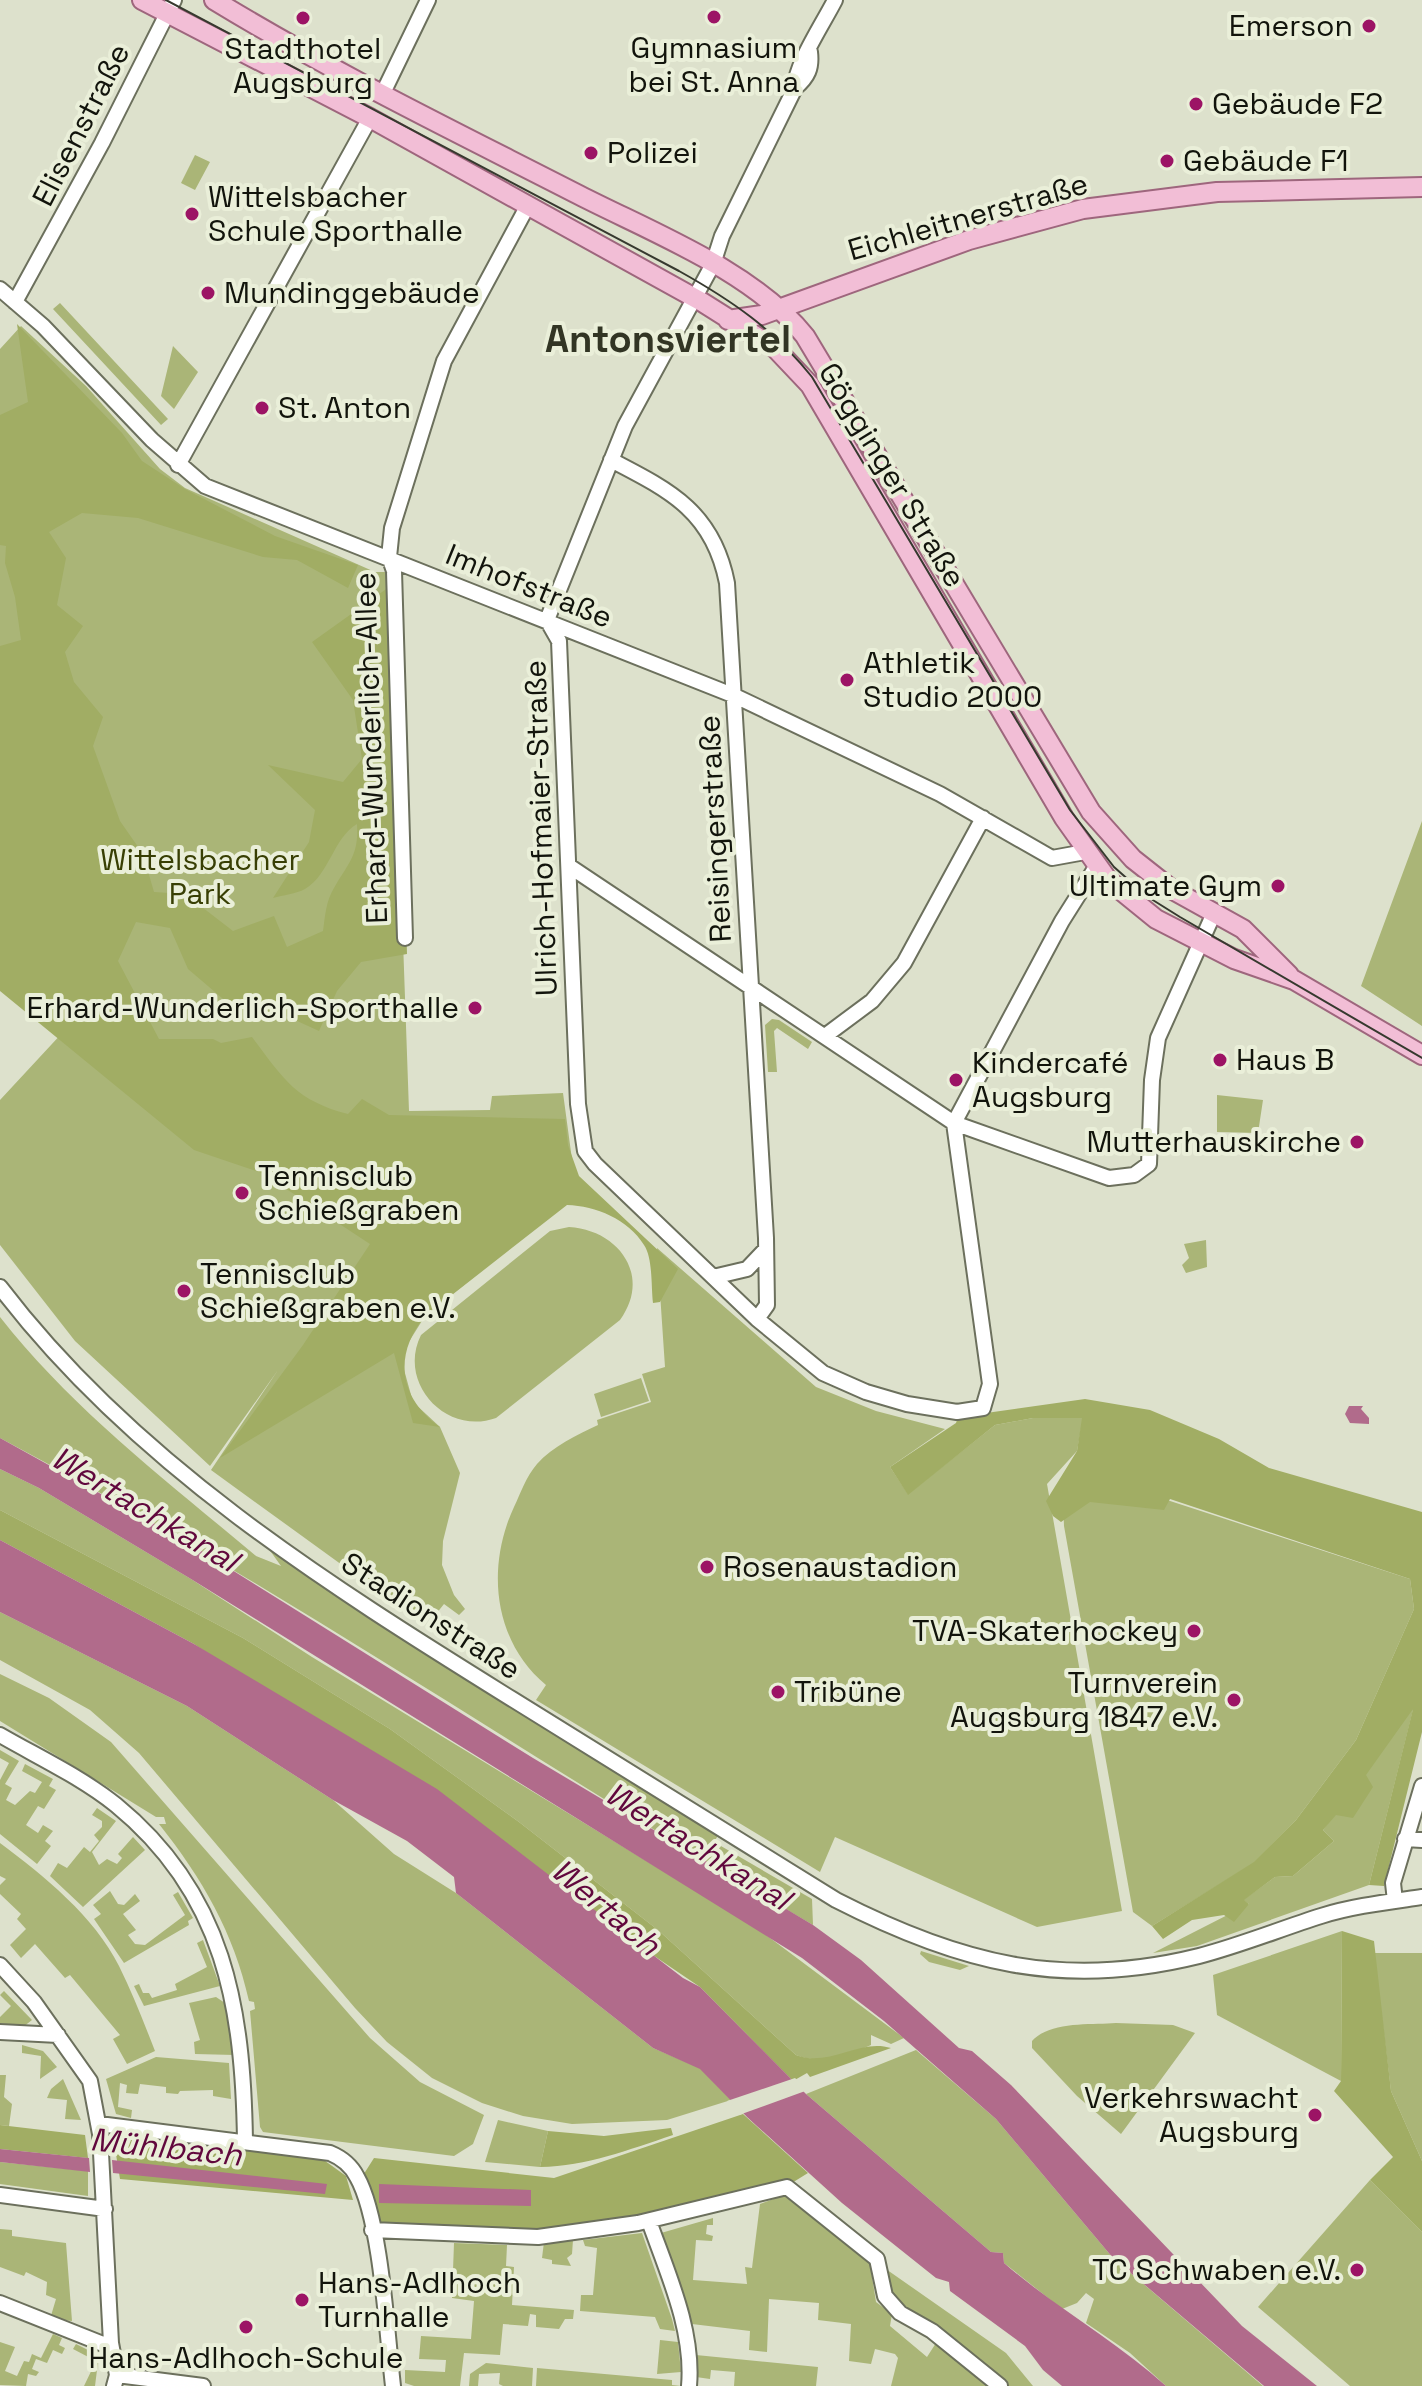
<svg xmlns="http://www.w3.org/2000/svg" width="1422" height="2386" font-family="'Space Grotesk',sans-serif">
<rect width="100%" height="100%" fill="#dde1cc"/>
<path fill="#aab577" d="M195 155 210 162 195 190 181 183Z
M60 303 168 419 161 425 53 309Z
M21 326 86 386 160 469 185 488 375 572H390L409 1111 490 1110 492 1096 563 1093 576 1189 538 1226 425 1316 405 1348 403 1366 413 1402 440 1427 460 1473 443 1541 442 1565 454 1595 465 1609 459 1615 444 1604 436 1614 411 1615 211 1470 278 1370 210 1466 75 1341 0 1245V1100L64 1031 0 977V349Z
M173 346 198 372 174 409 161 396Z
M1422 821V1026L1361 986Z
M772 1019 779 1020 812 1042 808 1049 777 1028 774 1031 777 1072H768L765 1025Z
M1217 1095 1263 1100 1258 1133 1217 1132Z
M569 1227C619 1230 652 1276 620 1320L496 1418C446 1436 397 1383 421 1335L550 1231Z
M1206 1240 1207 1267 1186 1273 1182 1265 1189 1258 1184 1244Z
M657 1248 816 1387 876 1411 945 1429 890 1467 908 1494 995 1425 1033 1418H1083L1077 1451 1047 1484 1122 1911 1037 1927 835 1837 820 1872 536 1700 546 1685C493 1641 486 1567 514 1507 521 1492 526 1477 537 1464 553 1446 577 1435 598 1425L597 1420 651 1402 642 1374 665 1367Z
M0 1317C73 1410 167 1481 256 1556L281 1566 266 1545H276L722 1829 714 1842 812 1899 813 1925C540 1766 279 1586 0 1438Z
M641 1378 649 1401 601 1417 594 1394Z
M0 1469 39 1488 191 1579 312 1657 758 1929 904 2038 891 2044 871 2035V2045C848 2055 820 2065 796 2055L658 1930 519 1822 390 1729 243 1638 0 1510Z
M1167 1500 1410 1579 1414 1609 1356 1740 1296 1820 1254 1863 1152 1926 1133 1912 1064 1526 1063 1501Z
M0 1612 187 1706 333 1800 394 1854 456 1893 653 2048 700 2068 731 2100 667 2120 572 2124 523 2116 482 2103 432 2078 387 2042 355 2008 139 1753 90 1710 0 1660Z
M0 1674 49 1698 111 1742 370 2038 420 2082 484 2115 473 2144 454 2156 263 2132 260 2127 250 2011 255 2009 254 2002 249 2001C234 1933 202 1878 159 1824H166L164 1817H156L0 1721Z
M1414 1706 1369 1885 1197 1946 1153 1953 1249 1904 1243 1900 1275 1877 1293 1876 1334 1841 1323 1830Z
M0 1750 19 1761 5 1784 12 1788 6 1800 15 1805 30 1791 35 1793 42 1782 22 1771 25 1764 53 1779 49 1786 56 1790 44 1809 38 1806 26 1825 38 1833 43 1825 53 1831 45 1841 51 1846 37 1864 0 1834V1780L9 1763 0 1758Z
M97 1808 116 1821 92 1852 99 1865 107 1859 117 1864 122 1858 118 1854 133 1837 145 1850 83 1907 50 1876 58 1863 67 1868 84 1847 90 1852 99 1841 94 1835 102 1827V1821L92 1815Z
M0 1843C44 1876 94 1916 119 1966 133 1994 144 2023 155 2051L127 2064 113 2039 120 2035 70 1975 65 1978 35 1944 21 1958 10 1945 26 1929 17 1919 21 1914 0 1894V1885L6 1879 0 1876Z
M110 1891 118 1904 124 1905 135 1894 140 1901 123 1914 136 1930 128 1935 135 1944 145 1945 185 1915 173 1895 178 1892 193 1918 188 1921 189 1925 124 1963 94 1919 101 1914 93 1905Z
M1342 1931 1341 2081 1217 2015 1213 1975Z
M203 1940 220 1986 144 2006 134 1986 139 1984 143 1993H149L152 1998 177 1990 175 1984 207 1967 197 1943Z
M921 1951 969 1966 960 1970 929 1962 920 1954Z
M1374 1953H1422V2161L1391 2091Z
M4 1991 32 2020 23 2027 0 2023V2017L11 2006 0 1995Z
M216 1997 231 2007 235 2055 195 2054 194 2042 200 2040 189 2003Z
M1116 2023 1173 2025 1195 2033 1121 2134 1077 2096 1032 2048V2041C1050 2021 1091 2025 1116 2023Z
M22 2045 43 2051 57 2067 40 2079 41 2056 22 2053Z
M916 2050 996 2119 1113 2258 1263 2386H1166L1130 2353 1086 2323 1094 2299 1086 2293 1077 2303 1062 2309 1004 2263 1003 2253 991 2252 806 2094Z
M156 2057 229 2063 231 2099 213 2096V2090L180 2091 178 2094 166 2093V2087L140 2084 138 2094 126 2093 127 2085 120 2083 118 2107 132 2110 131 2118 116 2114 106 2079Z
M0 2075H6L4 2097 12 2104 9 2126 0 2125Z
M63 2079 81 2120 65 2119 67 2100 47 2098 51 2089Z
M498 2120 548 2131 540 2167 485 2162Z
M0 2162 88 2171V2196L0 2184Z
M1370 2180 1422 2232V2386H1350L1258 2307Z
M787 2194 869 2258 876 2302 892 2314 890 2326 927 2357 936 2343 987 2386H891L898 2358 895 2354 875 2349 871 2364 849 2361 851 2324 818 2320 819 2303 769 2299 767 2352 749 2350 750 2331 692 2324 661 2245V2233L713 2218V2225H707L706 2234 713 2236 712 2241 696 2240 693 2280 747 2284 745 2267 752 2268 760 2204Z
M0 2229 12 2230V2236L66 2243 72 2321 50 2319 56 2299 46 2295 47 2282 26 2272 24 2276 0 2267Z
M642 2233 672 2319 675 2331 660 2329 655 2317 580 2311 581 2295H593L597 2248 585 2246 583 2240Z
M573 2240 572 2254 567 2258 571 2266 552 2264V2260L542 2258 544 2242Z
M454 2243 507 2245 506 2266 514 2267 512 2305 574 2310 573 2319H565L559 2329 536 2327V2315L530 2314 528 2326 503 2324 500 2355 464 2353 460 2386H414L405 2383V2370L445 2372 446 2360 419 2359 421 2336 471 2339 474 2301 452 2298Z
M883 2267 1006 2353 1033 2386H1006L891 2298Z
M53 2334 62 2338 59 2345 65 2348 62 2354 53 2350 47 2363 36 2359 32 2369 39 2372 36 2376 28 2374 26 2386 0 2385V2342L15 2347 5 2371 17 2376 24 2361 29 2362 32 2354 41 2358Z
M660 2340 678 2342 681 2372 657 2374Z
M76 2344 92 2352 98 2362 95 2386H84L96 2361 73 2349Z
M696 2355 818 2367 816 2386H734L735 2372 711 2370 710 2379 696 2377Z
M486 2363 533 2368 532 2386H503L499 2384 500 2373 479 2374 478 2386H469L470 2374Z
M537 2368 672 2380V2385L681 2386H536Z"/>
<path fill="#a1ad64" d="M17 324 122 433 142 461 185 489 275 536 358 565 348 588 297 560 263 557 138 518 82 513 49 532 66 558 57 605 83 626 65 652 74 682 103 717 93 746 120 821 143 854 154 892 185 894 233 931 274 916 287 947 323 931C325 916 326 901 334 888 348 863 359 856 357 824 333 838 330 874 305 889 296 894 283 895 273 898L309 842 315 810 268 765 343 782 362 759 353 700 312 642 396 582 407 954 361 962 337 991 319 1031 271 1009 229 1004 188 969 170 928 136 922 118 961 159 1039H213L221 1043 252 1037C284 1079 295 1100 348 1114L362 1099 389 1115 565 1119 568 1145 579 1176 678 1269 660 1302 653 1303C651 1287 653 1258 644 1245 628 1219 596 1206 567 1205L425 1316C393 1355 399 1398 440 1427L413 1423 394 1353 220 1458 303 1345 370 1244 262 1173 194 1150 0 991V646L21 640 15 597 5 563 6 546 0 545V415L28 402Z
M1085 1399 1150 1410 1219 1439 1269 1468 1422 1512V1732L1384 1886 1369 1885 1413 1709 1366 1775 1373 1787 1353 1818 1336 1815 1323 1830 1334 1841 1293 1876 1275 1877 1244 1900 1249 1904 1234 1922 1224 1915 1192 1920 1163 1939 1152 1926 1254 1862 1296 1820 1356 1740 1414 1609 1410 1579 1170 1499 1164 1510 1090 1502 1061 1522 1053 1516 1046 1501 1077 1451 1082 1418H1033L995 1425 908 1495 890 1467 956 1423 958 1417Z
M0 1510 243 1638 390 1729 519 1822 658 1930 796 2055C829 2068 859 2038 891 2048L810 2077 807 2073 793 2081 700 1987 194 1644 0 1540Z
M1342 1931 1374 1941 1391 2091 1422 2161V2232L1370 2180 1393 2157 1334 2091 1341 2081Z
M743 2114 808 2173 787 2186 581 2230H372L360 2180 374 2158 554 2178Z
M0 2125 85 2135 88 2158 0 2149Z
M671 2128 673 2135C628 2150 587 2166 540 2167L548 2131 604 2136Z
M113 2136 321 2158 346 2176 353 2200 120 2179Z"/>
<path fill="#b16b8b" d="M1349 1406H1363L1361 1409 1369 1418V1424L1350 1423 1345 1414Z
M0 1438 184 1540 533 1758 813 1925 861 1960 959 2048 972 2051 1011 2085 1242 2326 1317 2386H1264L1113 2258 996 2119 884 2021 802 1958 191 1579 39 1488 0 1469Z
M0 1540 194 1644 437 1789 683 1978 700 1987 806 2094 991 2252 1003 2253 1004 2263C1056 2308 1115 2340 1166 2386H1062L1043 2370 1025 2346 950 2291 949 2282 936 2278 842 2203 747 2117 700 2069 653 2048 456 1893 454 1877 407 1841 333 1800 187 1706 0 1612Z
M0 2149 89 2158 90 2172 0 2162Z
M112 2160 327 2184 325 2194 113 2173Z
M379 2184 531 2190V2206L379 2203Z"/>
<path fill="#dde1cc" d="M795 2078 808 2090 739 2115 727 2101Z"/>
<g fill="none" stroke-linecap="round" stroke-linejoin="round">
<defs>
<path id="minor" d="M810 52C812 68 808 77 795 88L722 236 713 264 625 426 547 620 559 641 578 1104 585 1151 595 1164 757 1319 823 1373 866 1392 907 1404 957 1412 983 1408 990 1384 954 1123 1062 921 1096 867
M795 88C794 67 824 22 835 0
M382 95 428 0
M0 289 43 326 152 440 205 486 735 696 940 794 1052 858 1085 852
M15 302 102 143 174 0
M611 460C671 491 713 512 727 583L766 1238 767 1305 757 1319
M178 465 370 118
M569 866 954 1123 1109 1178 1134 1175 1149 1164 1152 1080 1158 1038 1214 913
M405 938 394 571 389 557 392 528 444 361 527 207
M825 1036 872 1001 904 963 983 818
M713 1277 747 1269 766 1249
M0 1287C134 1463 327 1584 512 1699 620 1766 728 1833 836 1900 959 1963 1062 1990 1199 1956 1241 1945 1280 1929 1321 1916 1353 1906 1388 1902 1422 1897
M0 1735C38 1757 81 1777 116 1805 225 1894 243 2008 245 2141
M1405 1839 1422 1840
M1395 1901 1393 1883 1422 1786
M0 1965 34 2002 90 2081 100 2134 111 2343 117 2375 114 2386
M0 2032 58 2035
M99 2124 330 2153C342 2158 351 2165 357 2177 381 2219 387 2335 393 2386
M0 2195 105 2209
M649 2221C667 2272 694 2330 689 2386
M372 2230 538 2237 638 2223 787 2187 877 2259 885 2296 900 2313 932 2331 1000 2386
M0 2303 103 2344 111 2343
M117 2375 203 2386"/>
<path id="major" d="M142 0 370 118 702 302 775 348 810 385 1064 818 1108 880 1156 919 1234 959 1294 980 1422 1055
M214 0C332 72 456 132 579 195 651 232 753 271 805 336L1091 812 1133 859 1171 889 1243 929 1289 975
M728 320 762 315 969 240 1083 209 1217 192 1422 187"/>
</defs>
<use href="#minor" stroke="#6c705d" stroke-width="18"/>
<use href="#major" stroke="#9e667d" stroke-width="22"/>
<use href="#minor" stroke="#fff" stroke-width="14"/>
<use href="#major" stroke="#f2bed6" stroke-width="18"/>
<path stroke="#37392f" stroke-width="2" d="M166 0 679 271C731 300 775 330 812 377L1070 810 1114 867 1148 897 1180 917 1422 1058"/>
</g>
<g fill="#9c1465" stroke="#eaefd9" stroke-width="3">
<circle cx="714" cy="17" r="8"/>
<circle cx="303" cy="18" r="8"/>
<circle cx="1369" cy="26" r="8"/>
<circle cx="1196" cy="104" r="8"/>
<circle cx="591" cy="153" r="8"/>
<circle cx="1167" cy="161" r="8"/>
<circle cx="192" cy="214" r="8"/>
<circle cx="208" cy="293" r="8"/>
<circle cx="262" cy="408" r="8"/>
<circle cx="847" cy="680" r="8"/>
<circle cx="1278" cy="886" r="8"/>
<circle cx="475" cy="1008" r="8"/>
<circle cx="1220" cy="1060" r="8"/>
<circle cx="956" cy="1080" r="8"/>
<circle cx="1357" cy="1142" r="8"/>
<circle cx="242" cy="1193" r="8"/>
<circle cx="184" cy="1291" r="8"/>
<circle cx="707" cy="1567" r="8"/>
<circle cx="1194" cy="1631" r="8"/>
<circle cx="778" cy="1692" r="8"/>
<circle cx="1234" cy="1700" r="8"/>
<circle cx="1315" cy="2115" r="8"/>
<circle cx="1357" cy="2270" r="8"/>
<circle cx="302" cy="2300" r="8"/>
<circle cx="246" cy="2327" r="8"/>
</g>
<g text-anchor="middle" stroke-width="8" stroke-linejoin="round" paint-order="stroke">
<g font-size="30" fill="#12140c" stroke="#eaefd9" text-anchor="start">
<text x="1353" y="36" text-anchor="end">Emerson</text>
<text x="714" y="58" text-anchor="middle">Gymnasium<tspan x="714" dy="34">bei St. Anna</tspan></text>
<text x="303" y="59" text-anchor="middle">Stadthotel<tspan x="303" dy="34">Augsburg</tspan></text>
<text x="1212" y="114">Gebäude F2</text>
<text x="607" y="163">Polizei</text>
<text x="1183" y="171">Gebäude F1</text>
<text x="208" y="207">Wittelsbacher<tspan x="208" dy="34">Schule Sporthalle</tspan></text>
<text x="224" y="303">Mundinggebäude</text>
<text x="278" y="418">St. Anton</text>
<text x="863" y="673">Athletik<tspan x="863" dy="34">Studio 2000</tspan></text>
<text x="1262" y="896" text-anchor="end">Ultimate Gym</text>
<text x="459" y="1018" text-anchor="end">Erhard-Wunderlich-Sporthalle</text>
<text x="1236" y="1070">Haus B</text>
<text x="972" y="1073">Kindercafé<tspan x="972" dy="34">Augsburg</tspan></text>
<text x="1341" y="1152" text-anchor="end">Mutterhauskirche</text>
<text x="258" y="1186">Tennisclub<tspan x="258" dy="34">Schießgraben</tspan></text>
<text x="200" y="1284">Tennisclub<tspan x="200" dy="34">Schießgraben e.V.</tspan></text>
<text x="723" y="1577">Rosenaustadion</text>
<text x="1178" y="1641" text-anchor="end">TVA-Skaterhockey</text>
<text x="1218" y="1693" text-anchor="end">Turnverein<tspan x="1218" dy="34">Augsburg 1847 e.V.</tspan></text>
<text x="794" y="1702">Tribüne</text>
<text x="1299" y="2108" text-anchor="end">Verkehrswacht<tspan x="1299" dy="34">Augsburg</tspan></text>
<text x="1341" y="2280" text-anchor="end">TC Schwaben e.V.</text>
<text x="318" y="2293">Hans-Adlhoch<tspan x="318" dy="34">Turnhalle</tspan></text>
<text x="246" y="2368" text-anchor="middle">Hans-Adlhoch-Schule</text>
</g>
<g font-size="30" fill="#12140c" stroke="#eaefd9">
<text transform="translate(81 125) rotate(-63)" y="10">Elisenstraße</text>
<text transform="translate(968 217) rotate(-16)" y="10">Eichleitnerstraße</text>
<text transform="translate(892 475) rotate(59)" y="10">Gögginger Straße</text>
<text transform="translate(529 586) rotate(22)" y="10">Imhofstraße</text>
<text transform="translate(371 748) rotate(-92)" y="10">Erhard-Wunderlich-Allee</text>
<text transform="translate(541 828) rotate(-92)" y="10">Ulrich-Hofmaier-Straße</text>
<text transform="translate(715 829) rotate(-93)" y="10">Reisingerstraße</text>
<text transform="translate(431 1616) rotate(33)" y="10">Stadionstraße</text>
</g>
<g font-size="30" fill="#383f04" stroke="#eaefd9">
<text x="200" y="870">Wittelsbacher<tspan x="200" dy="34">Park</tspan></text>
</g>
<g font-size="32" font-style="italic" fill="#61083d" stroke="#eaefd9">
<text transform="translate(145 1509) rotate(31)" y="11">Wertachkanal</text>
<text transform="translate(698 1846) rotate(32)" y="11">Wertachkanal</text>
<text transform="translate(606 1907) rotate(40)" y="11">Wertach</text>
<text transform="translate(166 2147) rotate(6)" y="11">Mühlbach</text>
</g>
<g font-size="38" font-weight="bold" fill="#323524" stroke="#eaefd9">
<text x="668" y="352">Antonsviertel</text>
</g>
</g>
</svg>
